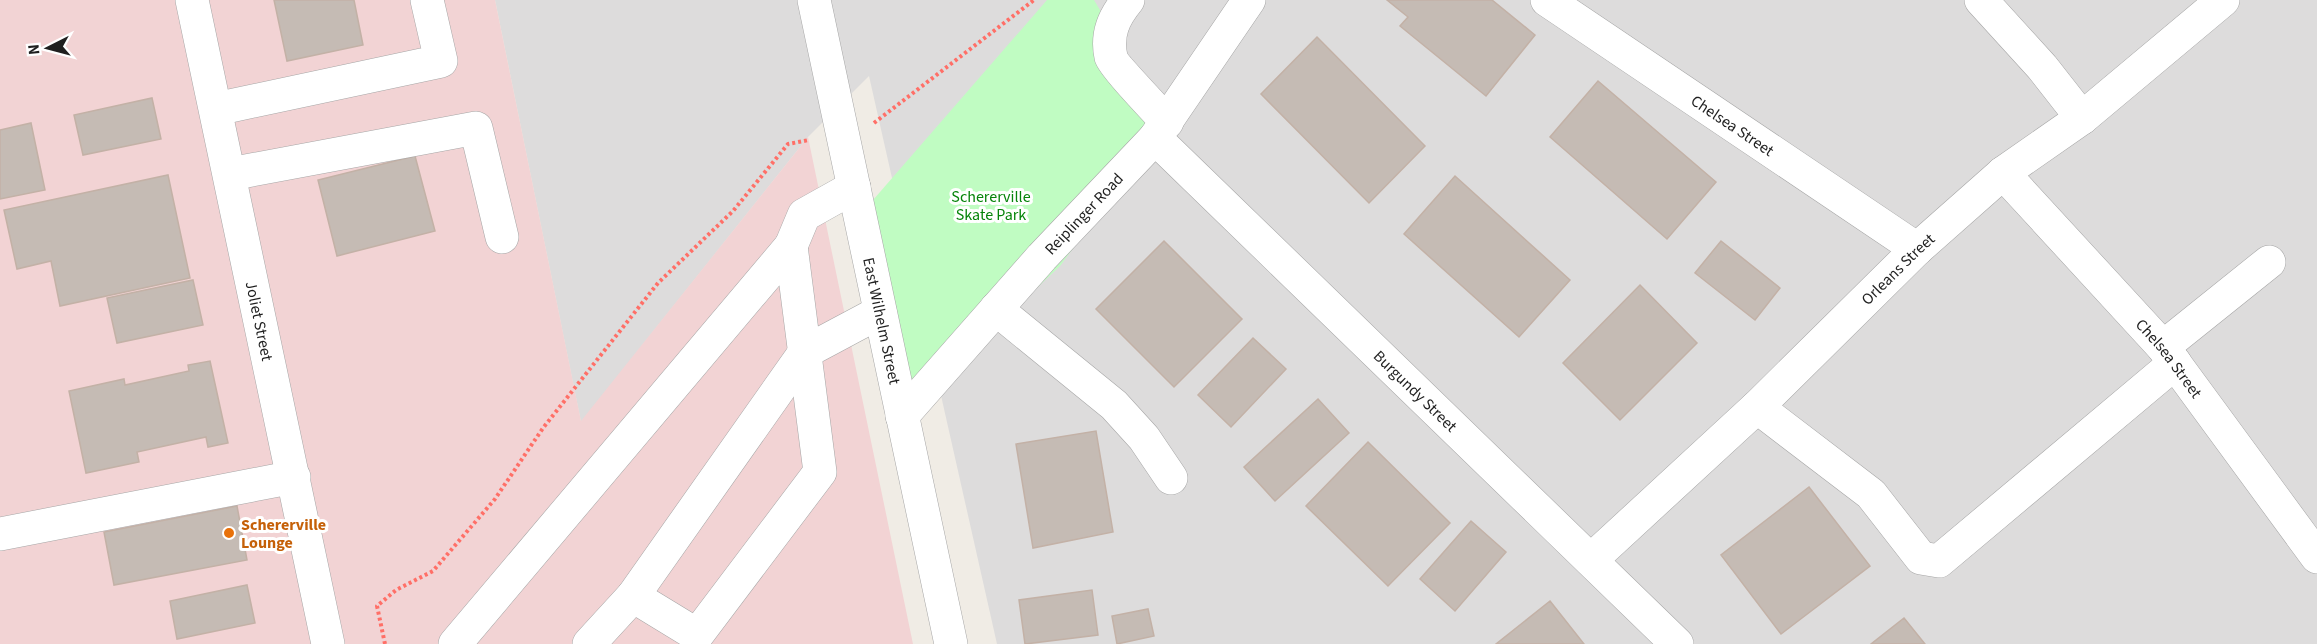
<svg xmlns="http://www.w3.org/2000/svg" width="2317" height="644" font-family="'Source Sans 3',sans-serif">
<rect width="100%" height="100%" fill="#f0ece5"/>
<path fill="#dddcdc" d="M495 0H2317V644H997L869 76 808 137 581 422Z"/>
<path fill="#f2d3d4" d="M0 0H495L581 421 808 137 913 644H0Z"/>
<path fill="#c0fcc2" d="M1047 0H1094L1167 122 1060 266 902 416 860 215Z"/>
<path fill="#c5bbb4" stroke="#c3b1a6" stroke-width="1.5" d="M274 0H354L363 45 287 61Z
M1387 0H1492L1535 35 1486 96 1400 26 1408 17Z
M1317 37 1425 146 1369 203 1261 94Z
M1598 81 1716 182 1667 239 1550 137Z
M152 98 161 139 83 155 74 115Z
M31 123 45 190 0 199V130Z
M415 156 435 231 337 256 318 180Z
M168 175 190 278 60 306 51 261 17 269 4 210Z
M1455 176 1570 280 1519 337 1404 234Z
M1164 241 1242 319 1174 387 1096 309Z
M1721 241 1780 288 1755 320 1695 273Z
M193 280 203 325 117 343 107 298Z
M1640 285 1697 343 1620 420 1563 363Z
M1253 338 1286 369 1231 427 1198 395Z
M210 361 228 443 208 447 206 437 137 452 139 462 86 473 69 391 124 379 125 385 189 371 188 365Z
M1318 399 1349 433 1275 501 1244 467Z
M1096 431 1113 532 1033 548 1016 444Z
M1368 442 1450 523 1388 586 1306 506Z
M1809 487 1870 566 1781 634 1721 555Z
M237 506 247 560 114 585 104 532Z
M1471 521 1506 552 1455 611 1420 579Z
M247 585 255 623 177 639 170 601Z
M1092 590 1098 635 1025 644 1019 600Z
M1550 601 1584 644H1496Z
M1148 609 1154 636 1117 644 1112 616Z
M1904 618 1925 644H1871Z"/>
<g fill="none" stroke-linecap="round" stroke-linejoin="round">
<defs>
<g id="minor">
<path id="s1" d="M192 0 328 644"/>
<path id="s2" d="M814 0 951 644"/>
<path d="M1128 0C1114 17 1106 34 1111 57 1113 65 1158 112 1167 122"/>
<path id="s3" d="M1547 0 1917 249"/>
<path d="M1981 0 2042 67 2082 118"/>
<path d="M216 109 441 61 427 0"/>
<path id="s4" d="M1155 138 1677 644"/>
<path id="s5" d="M2003 173 2163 347 2317 557"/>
<path d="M230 174 476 128 502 237"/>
<path d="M791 246 804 215 854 187"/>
<path d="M996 309 1114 405 1144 438 1171 478"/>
<path d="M2163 347 2269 262"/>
<path d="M1757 407 1871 494 1921 558 1939 561 2175 363"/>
<path id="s6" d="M902 416 1042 257 1155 138 1249 0"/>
<path d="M0 534 294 477"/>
<path id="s7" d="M1591 560 1757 407 1917 249 2003 173 2082 118 2223 0"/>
<path d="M633 596 805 352 880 312"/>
<path d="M455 644 791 246 820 472 697 635 633 596 589 644"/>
</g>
</defs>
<use href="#minor" stroke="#a6a6a6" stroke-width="34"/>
<path stroke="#ff6f67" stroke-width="4" stroke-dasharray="3 3" stroke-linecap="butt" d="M874 123 1034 0
M385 644 377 606 396 590 433 571 495 499 543 428 658 283 733 211 788 144 809 140"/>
<use href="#minor" stroke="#fff" stroke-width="33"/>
</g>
<circle fill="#e8710a" stroke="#fff" stroke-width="2" cx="229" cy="533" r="6"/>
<g text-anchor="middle" stroke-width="6" stroke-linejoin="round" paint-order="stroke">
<g font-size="16" fill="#1f1f1f" stroke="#fff">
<text dy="6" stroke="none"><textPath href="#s3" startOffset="224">Chelsea Street</textPath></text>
<text dy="6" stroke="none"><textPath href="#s6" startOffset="272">Reiplinger Road</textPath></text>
<text dy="6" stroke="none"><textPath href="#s7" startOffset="423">Orleans Street</textPath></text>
<text dy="6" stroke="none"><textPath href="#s1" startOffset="328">Joliet Street</textPath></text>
<text dy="6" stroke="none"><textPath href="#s2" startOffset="328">East Wilhelm Street</textPath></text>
<text dy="6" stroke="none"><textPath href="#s5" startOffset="249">Chelsea Street</textPath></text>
<text dy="6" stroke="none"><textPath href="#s4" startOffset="363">Burgundy Street</textPath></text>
</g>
<g font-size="16" fill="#06840a" stroke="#fff">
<text x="991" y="202">Schererville<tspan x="991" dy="18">Skate Park</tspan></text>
</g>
<g font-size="16" font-weight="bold" fill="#c56008" stroke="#fff" text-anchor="start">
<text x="241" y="530">Schererville<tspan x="241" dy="18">Lounge</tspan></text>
</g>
</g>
<g transform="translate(48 48) rotate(264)" stroke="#ffffff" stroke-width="4.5" paint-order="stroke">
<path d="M0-4.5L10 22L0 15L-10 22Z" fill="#1f1f1f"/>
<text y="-9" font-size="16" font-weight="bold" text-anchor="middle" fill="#1f1f1f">N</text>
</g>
</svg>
